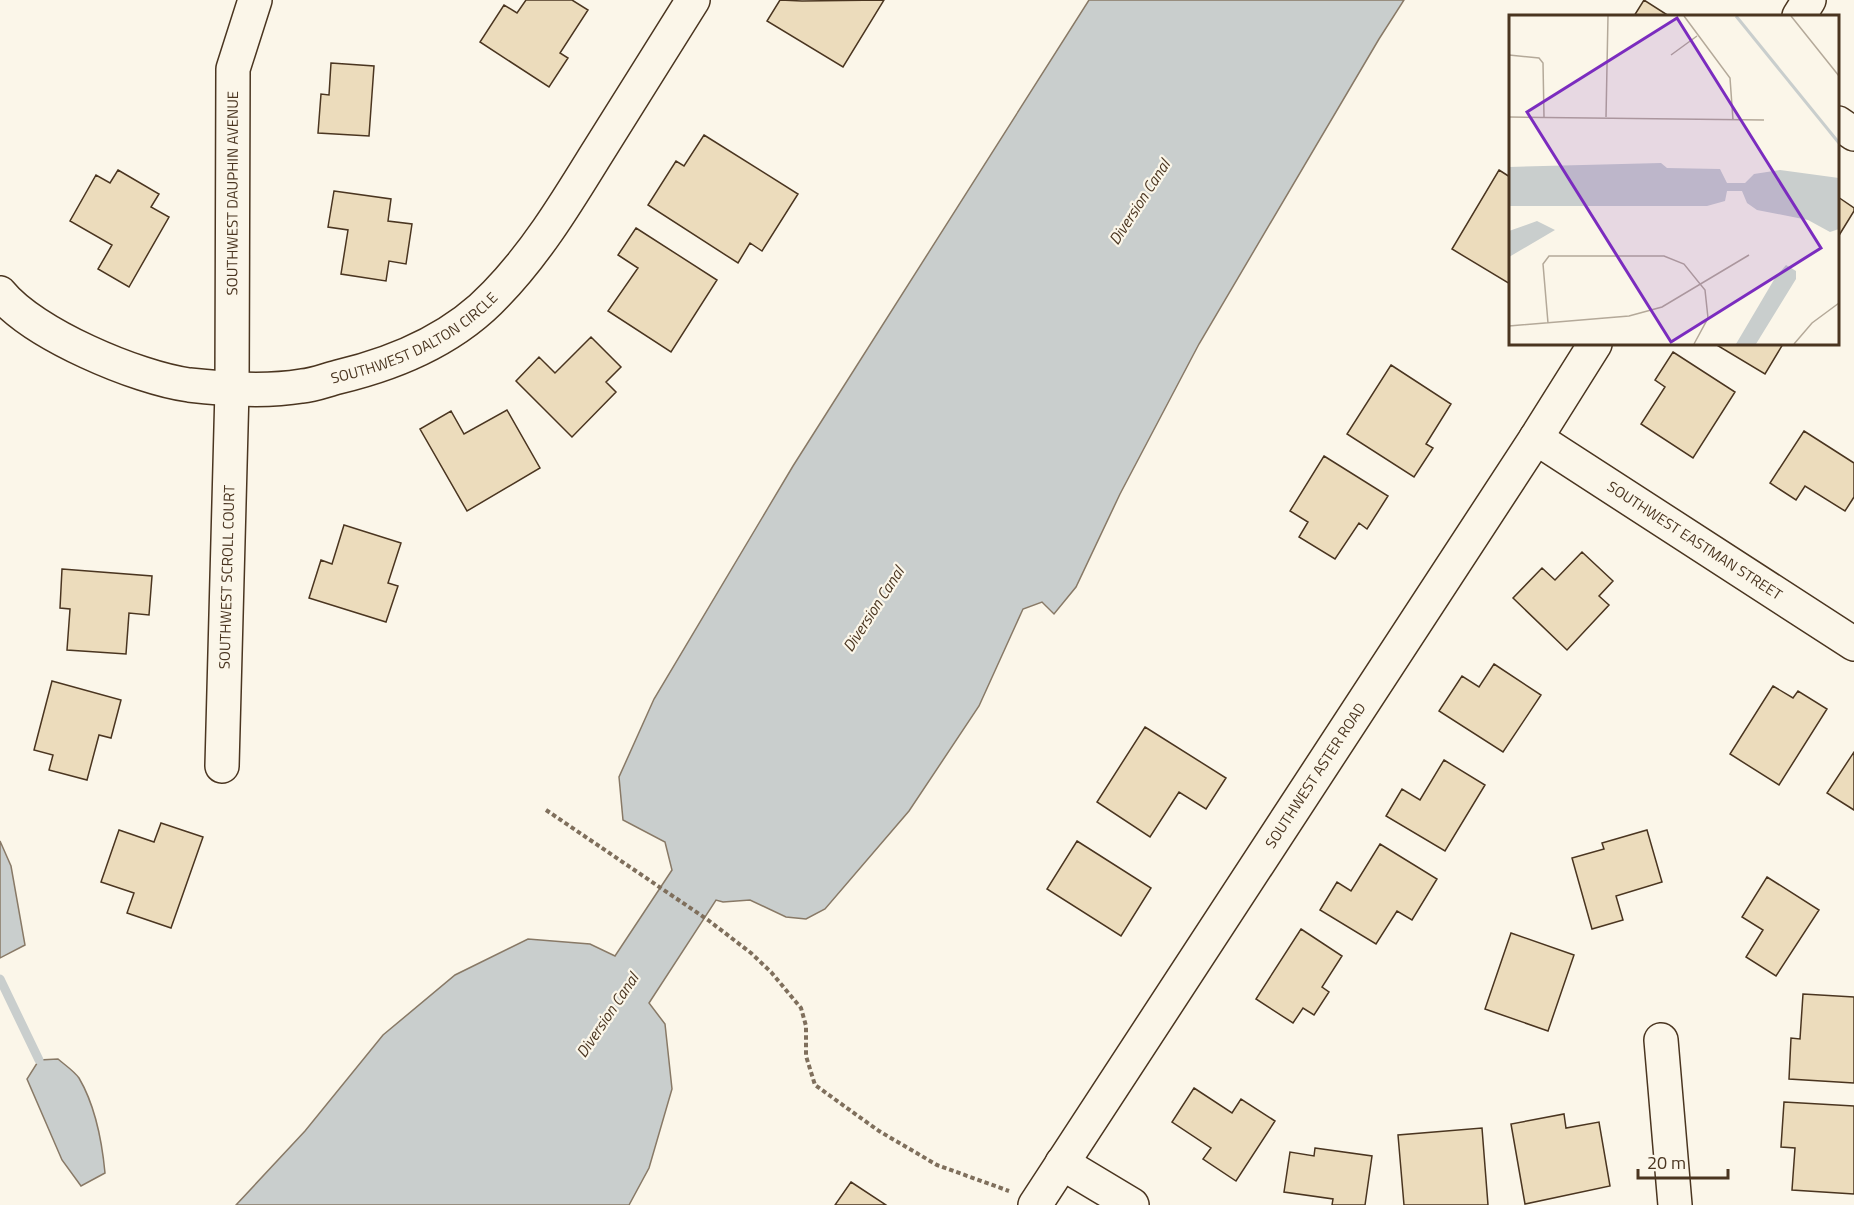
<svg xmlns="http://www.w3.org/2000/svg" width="1854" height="1205" font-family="'Titillium Web',sans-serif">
<rect width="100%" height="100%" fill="#fbf6e9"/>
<path fill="#c9cecd" stroke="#887966" stroke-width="1.5" d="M1089 0H1404L1379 39 1199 344 1120 494 1076 587 1054 614 1042 602 1023 609 979 706 909 811 825 909 806 919 786 917 750 900 723 902 716 900 649 1003 665 1024 672 1089 649 1168 629 1205H236L305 1131 383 1035 455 975 528 939 590 944 615 956 672 870 665 842 623 820 619 777 654 699 793 466Z
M0 841 11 866 25 945 0 958Z
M58 1059C65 1065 74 1071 79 1078 96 1107 102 1141 105 1173L81 1186 62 1160 27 1079 39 1060Z"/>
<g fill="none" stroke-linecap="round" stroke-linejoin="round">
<path stroke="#c9cecd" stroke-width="9" d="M0 979 39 1060"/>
</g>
<path fill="#ecdcbc" stroke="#4a3520" stroke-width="1.5" d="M526 0H572L588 10 560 53 568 58 549 87 480 42 504 5 517 13Z
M780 0 802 1 884 0 843 67 767 21Z
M1644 0 1669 16H1634Z
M331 63 374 66 369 136 318 133 321 94 329 95Z
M704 135 798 194 762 251 750 243 738 263 648 205 676 161 684 166Z
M118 170 159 194 151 207 169 217 129 287 98 269 112 245 70 221 96 175 110 183Z
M1499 170 1510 177V284L1452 249Z
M334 191 391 199 388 221 412 224 406 264 389 261 386 281 341 274 348 230 328 227Z
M1838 197 1854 208V211L1838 237Z
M636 228 717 280 671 352 608 311 638 268 618 255Z
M591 337 621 367 606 382 616 392 572 437 516 381 539 357 555 373Z
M1715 344H1783L1765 374Z
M1673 352 1735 392 1693 458 1641 424 1665 387 1655 380Z
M1391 365 1451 404 1426 444 1433 448 1414 477 1347 434Z
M507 410 540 468 467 511 420 429 451 411 464 434Z
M1804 431 1854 463V497L1845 511 1805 486 1796 500 1770 483Z
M1324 456 1388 496 1367 529 1359 523 1335 559 1299 537 1308 522 1290 511Z
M344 525 401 543 388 583 398 586 386 622 309 598 321 560 332 564Z
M1582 552 1613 581 1599 596 1609 605 1567 650 1513 598 1542 568 1555 580Z
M62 569 152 576 149 615 129 613 126 654 67 650 70 609 60 608Z
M1494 664 1541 695 1503 752 1439 711 1462 676 1479 687Z
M52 681 121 700 111 738 99 735 87 780 49 770 53 755 34 750Z
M1773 686 1793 698 1798 691 1827 709 1779 785 1730 754Z
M1145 727 1226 778 1206 809 1179 792 1150 837 1097 802Z
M1854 752V810L1827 793Z
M1444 760 1485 785 1445 851 1386 816 1402 789 1420 800Z
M161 823 203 837 171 928 127 913 134 893 101 882 119 830 154 842Z
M1647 830 1662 882 1616 896 1623 920 1592 929 1572 858 1604 849 1602 843Z
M1077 841 1151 888 1121 936 1047 889Z
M1380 844 1437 879 1412 920 1397 911 1376 944 1320 910 1337 882 1351 891Z
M1767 877 1819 910 1776 976 1746 957 1763 930 1742 917Z
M1301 929 1342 956 1322 987 1329 992 1314 1015 1303 1008 1293 1023 1256 999Z
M1511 933 1574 955 1548 1031 1485 1009Z
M1803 994 1854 997V1083L1789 1079 1791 1038 1800 1039Z
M1194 1088 1232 1113 1241 1099 1275 1121 1236 1181 1203 1159 1211 1148 1172 1122Z
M1784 1102 1854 1106V1194L1792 1190 1795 1148 1781 1147Z
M1564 1114 1566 1128 1599 1122 1610 1186 1525 1204 1511 1124Z
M1482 1128 1488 1205H1404L1398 1135Z
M1315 1148 1372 1156 1365 1205H1332L1333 1199 1284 1192 1290 1152 1314 1156Z
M851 1182 886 1205H835Z"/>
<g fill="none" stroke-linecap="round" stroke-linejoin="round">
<defs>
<g id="minor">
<path d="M1799 16 1809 0"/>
<path d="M1838 123 1854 134"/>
<path id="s1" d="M0 293C33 334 137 378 189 385 226 389 265 392 302 386 314 385 326 380 338 377 397 363 454 339 496 294 535 254 565 205 594 158 627 105 660 53 693 0"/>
<path id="s2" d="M1536 438 1854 644"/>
<path id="s3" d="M222 766 232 390 233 69 255 0"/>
<path d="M1661 1040 1675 1205"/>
<path d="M1062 1163 1132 1205"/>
<path id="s4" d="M1035 1205 1536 438 1595 344"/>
</g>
</defs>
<use href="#minor" stroke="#4a3520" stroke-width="36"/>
<path stroke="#7f6f5c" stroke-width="4" stroke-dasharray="4.5 3" stroke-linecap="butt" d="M546 810 708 920 751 953 771 972 801 1008 806 1026V1056L815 1085 879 1131 937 1165 1009 1191"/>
<use href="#minor" stroke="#fbf6e9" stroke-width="33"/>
</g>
<g text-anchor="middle" stroke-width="4.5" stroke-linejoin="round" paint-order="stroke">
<g font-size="15" fill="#4a3520" stroke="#fbf6e9">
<text dy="5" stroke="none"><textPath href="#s3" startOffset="573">SOUTHWEST DAUPHIN AVENUE</textPath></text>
<text dy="5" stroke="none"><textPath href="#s1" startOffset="450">SOUTHWEST DALTON CIRCLE</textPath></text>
<text dy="5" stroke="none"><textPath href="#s2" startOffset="189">SOUTHWEST EASTMAN STREET</textPath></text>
<text dy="5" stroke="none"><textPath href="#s3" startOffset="189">SOUTHWEST SCROLL COURT</textPath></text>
<text dy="5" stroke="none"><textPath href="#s4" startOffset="513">SOUTHWEST ASTER ROAD</textPath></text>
</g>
<g font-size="16" font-style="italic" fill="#4a3520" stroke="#fbf6e9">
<text transform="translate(1139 202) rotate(-57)" y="6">Diversion Canal</text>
<text transform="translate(873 609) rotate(-57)" y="6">Diversion Canal</text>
<text transform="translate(607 1015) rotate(-56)" y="6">Diversion Canal</text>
</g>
</g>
<g transform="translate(1509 15)">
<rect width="330" height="330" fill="#fbf6e9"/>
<path d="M152 148 158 153 211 154 218 168H236L245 159 271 155 330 163V214L321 217 299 205 248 195 238 188 233 176H218L216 186 198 191H0V152ZM28 206 46 215 0 242V216ZM277 250 287 256V264L247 329H227L266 263Z" fill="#c9cecd"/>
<path fill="none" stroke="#c9cecd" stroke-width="3" d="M227 1 330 128"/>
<path fill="none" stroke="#b4a999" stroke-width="1.5" d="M175 1 221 63 224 105M282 1 330 61M0 40 30 43 34 48 35 102M162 40 188 21M0 102 255 105M97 102 99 1M39 308 34 249 40 241H155L175 249 196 275 199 303 185 329M0 311 120 301 153 292 240 240M285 329 303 308 330 288"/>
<path fill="#7b2cbf" fill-opacity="0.15" stroke="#7b2cbf" stroke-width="3" d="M168 3 312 233 162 327 18 97Z"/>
<rect width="330" height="330" fill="none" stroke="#4a3520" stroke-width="3"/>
</g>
<path d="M1638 1169v9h90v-9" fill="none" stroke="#4a3520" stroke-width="3"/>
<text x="1647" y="1169" font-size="18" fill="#4a3520" stroke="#fbf6e9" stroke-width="4.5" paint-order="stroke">20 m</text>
</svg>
